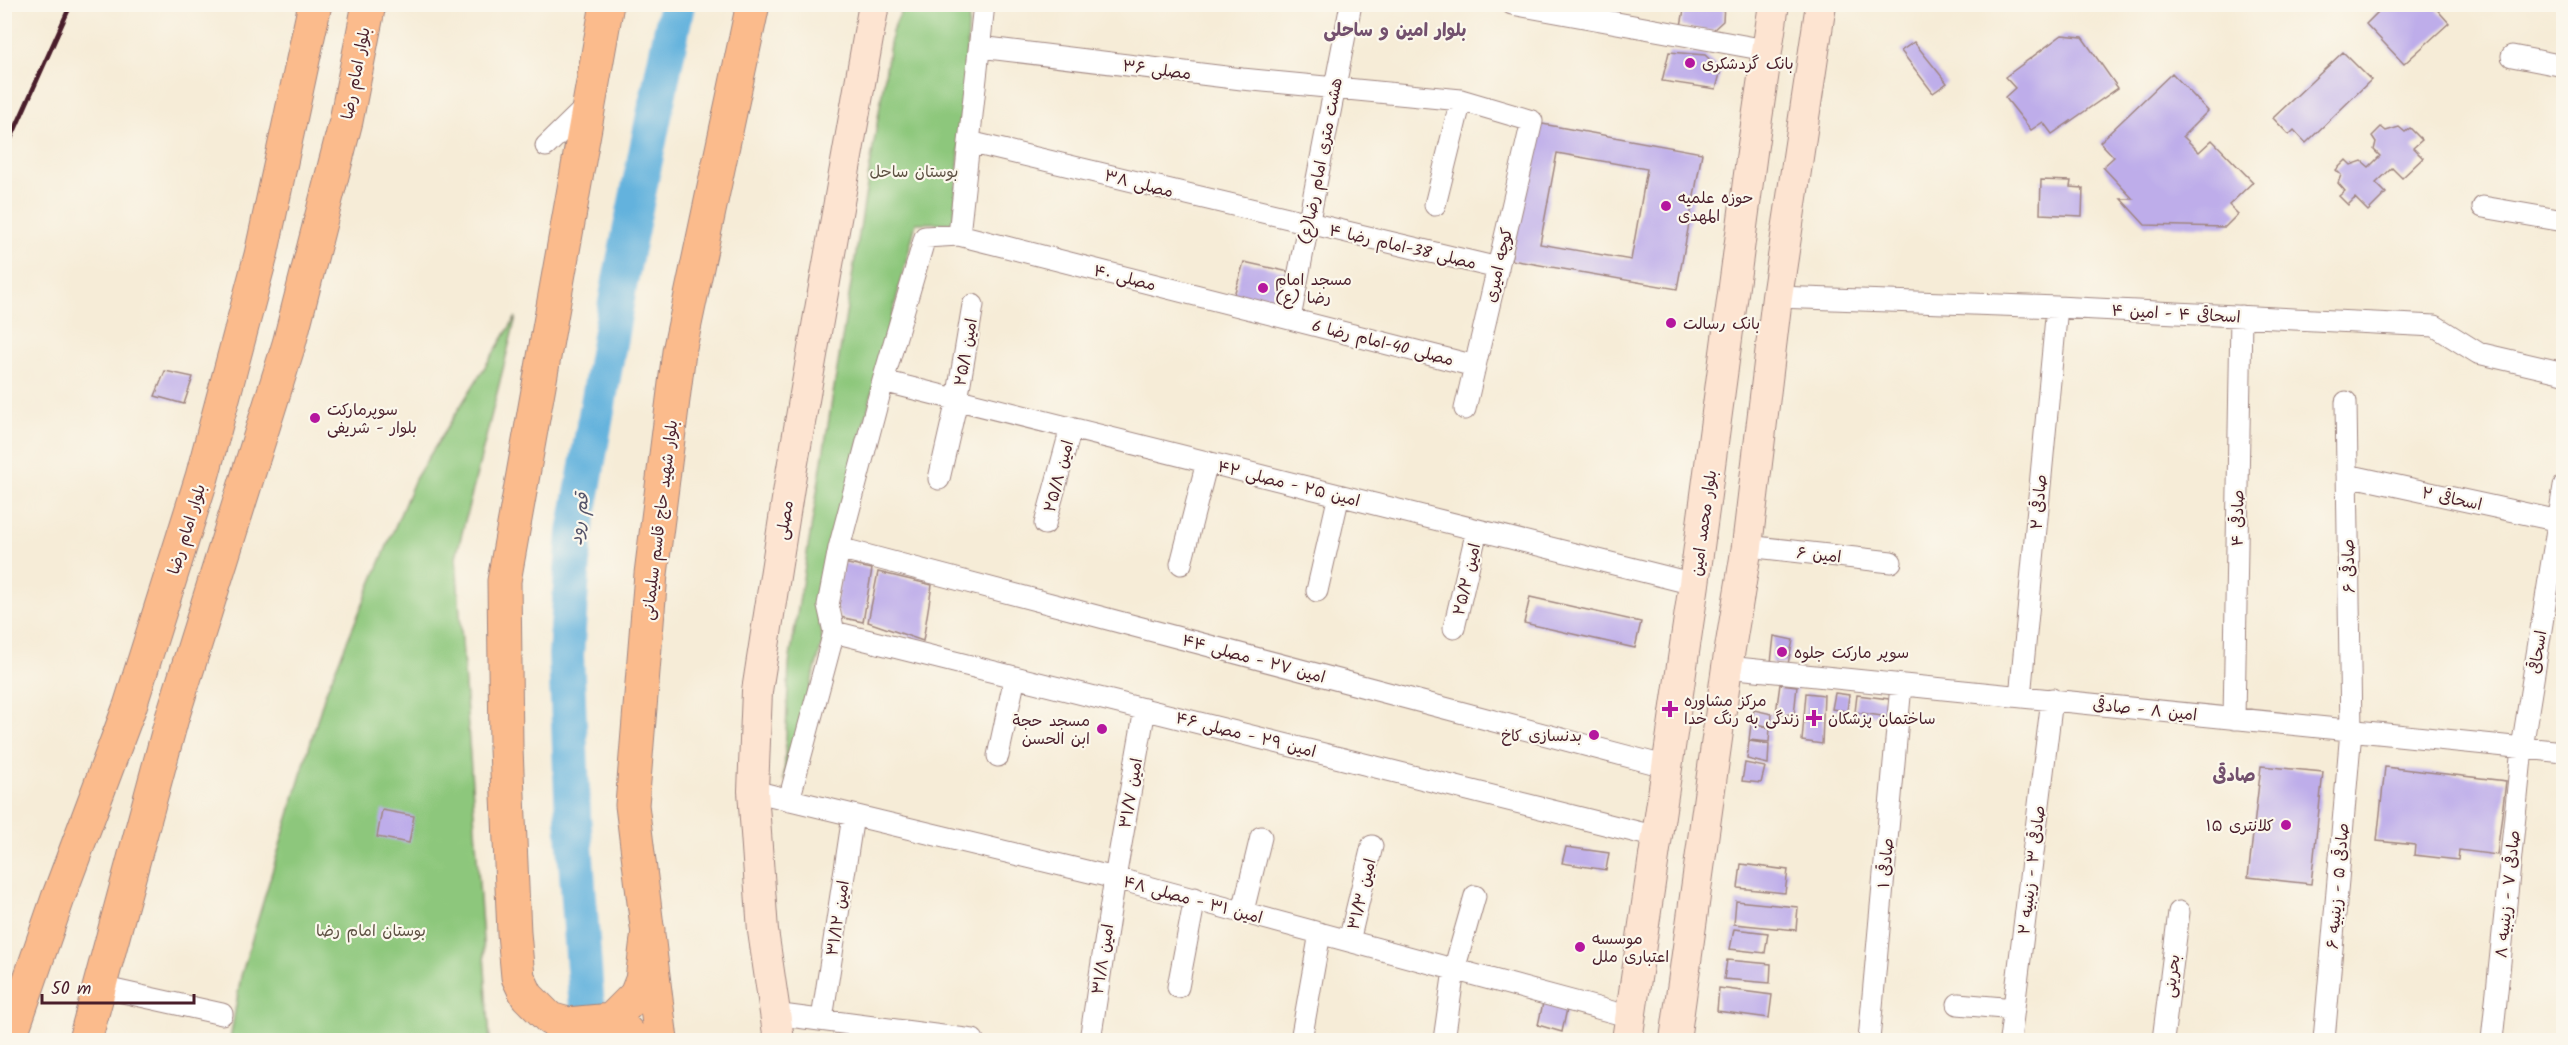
<svg xmlns="http://www.w3.org/2000/svg" width="2568" height="1045" font-family="Kalam,'Playpen Sans Arabic',sans-serif">
<rect width="100%" height="100%" fill="#fbf7ec"/>
<filter id="ink" filterUnits="userSpaceOnUse"><feTurbulence type="fractalNoise" baseFrequency=".0167" numOctaves="2"/><feDisplacementMap in="SourceGraphic" scale="12" xChannelSelector="R" yChannelSelector="G"/><feConvolveMatrix kernelMatrix="1 2 1 2 8 2 1 2 1" color-interpolation-filters="sRGB"/></filter>
<filter id="wash" filterUnits="userSpaceOnUse"><feTurbulence type="fractalNoise" baseFrequency=".008" numOctaves="4" result="noise"/><feDisplacementMap in="SourceGraphic" scale="24" xChannelSelector="R" yChannelSelector="G"/><feGaussianBlur stdDeviation="1.35" result="paint"/><feColorMatrix in="noise" values="0 0 0 0 0 0 0 0 0 0 0 0 0 0 0 0 0 1.4 0 .05"/><feComposite in="paint" operator="in"/></filter>
<g filter="url(#wash)">
<rect width="100%" height="100%" fill="#f6ecd7"/>
<path fill="#8dc77c" stroke="#6c7354" stroke-width="1.5" d="M904 5H970L954 223H916L835 537 818 613 823 641 784 781 789 664 892 32Z
M516 317 456 557 490 1040H230L241 976 325 694 415 479Z"/>
<g fill="none" stroke-linecap="round" stroke-linejoin="round">
<path stroke="#63b2dd" stroke-width="36" d="M592 1040 586 996 573 817 566 655 575 533 620 281 677 4"/>
</g>
<g id="blocks">
<path fill="#beadea" fill-rule="evenodd" d="M1685 4H1724L1723 21 1712 31 1681 26Z
M2379 4H2432L2449 23 2404 64 2366 24 2380 10 2377 7Z
M2062 35 2082 37 2118 88 2052 134 2043 122 2031 130 2005 97 2015 88 2005 77Z
M1914 42 1947 83 1933 93 1901 51Z
M1669 52 1705 55 1721 70 1716 89 1662 81Z
M2343 52 2371 80 2306 143 2294 130 2289 135 2273 118Z
M2172 73 2208 111 2183 136 2199 152 2212 140 2253 182 2229 205 2238 214 2225 227 2145 225 2121 199H2133L2103 167 2114 157 2100 142Z
M1537 123 1702 153 1677 289 1511 260ZM1557 153 1647 169 1631 260 1540 244Z
M2381 127 2386 131 2399 127 2405 132 2410 128 2422 140 2413 148 2423 158 2402 178 2392 168 2376 183 2386 193 2368 211 2355 198 2348 205 2339 196 2345 191 2338 183 2341 175 2336 170 2346 160 2351 165 2362 161 2369 167 2380 156 2374 150 2376 142 2372 136Z
M2041 180 2071 181 2070 187 2083 188 2082 216 2040 214Z
M1244 262 1294 273 1284 317 1232 302Z
M165 371 193 377 184 404 155 396Z
M843 563 872 569 863 622 840 617 835 606Z
M878 572 932 585 923 641 868 622Z
M1530 597 1641 622 1635 648 1524 623Z
M1774 636 1793 640 1788 664 1771 663Z
M1780 684 1797 686 1794 715 1776 713Z
M1806 693 1824 695 1822 744 1802 741Z
M1835 693 1849 695 1847 711 1832 709Z
M1857 695 1889 699 1888 717 1855 712Z
M1754 710 1772 714 1771 727 1751 723Z
M1751 724 1770 728 1769 742 1749 740Z
M1749 741 1769 744 1768 764 1747 759Z
M1745 763 1765 767 1761 783 1742 781Z
M2261 766 2323 772 2311 884 2248 877Z
M2385 767 2506 781 2497 855 2459 850 2458 860 2414 855 2415 845 2377 841Z
M382 810 414 816 409 843 377 837Z
M1566 847 1609 853 1606 870 1562 863Z
M1741 864 1788 870 1785 893 1738 888Z
M1736 901 1798 907 1796 930 1734 924Z
M1734 929 1768 933 1765 953 1730 949Z
M1727 960 1771 964 1770 983 1724 979Z
M1719 988 1772 995 1769 1018 1717 1011Z
M1543 1003 1567 1009 1562 1032 1538 1025Z"/>
</g>
</g>
<g filter="url(#ink)">
<use href="#blocks" fill-opacity="0" stroke="#a08681" stroke-width="1.5"/>
<g fill="none" stroke-linecap="round" stroke-linejoin="round">
<defs>
<path id="street" d="M1512 4 1766 50
M980 47 1242 79 1461 100 1532 121 1465 409
M2512 56 2564 66
M969 142 1498 268
M546 146 589 104
M1435 205 1461 100
M2483 207 2564 221
M959 235 1475 366
M1777 297 2057 307 2435 326 2478 353 2564 373
M1290 318 1351 4
M883 381 1694 584
M2347 475 2564 522
M939 479 957 400 973 305
M1045 524 1071 428
M1747 546 1891 562
M839 548 1668 767
M1181 564 1207 462
M1317 591 1339 495
M1454 628 1477 530
M834 632 1657 837
M1727 667 2564 752
M2020 697 2057 307
M2234 719 2241 316
M998 756 1015 677
M753 791 1115 878 1631 1017
M789 800 834 632 828 605 839 548 883 381 925 237 959 235 984 4
M1243 911 1261 837
M1349 941 1372 846
M100 987 222 1014
M1178 987 1195 898
M1958 1004 2014 1009
M774 1014 973 1040
M822 1019 853 816
M1090 1040 1115 878 1145 709
M1301 1040 1320 933
M1444 1040 1454 970 1475 896
M1869 1040 1901 685
M2010 1040 2052 699
M2163 1040 2179 912
M2324 1040 2351 731 2346 402
M2492 1040 2522 748 2564 486"/>
<path id="secondary" d="M779 1040 763 931 753 791 757 691 792 468 874 4
M1627 1040 1694 584 1752 152 1774 4
M1675 1040 1727 667 1747 546 1777 297 1821 4"/>
<path id="primary" d="M607 4 504 581 506 749 514 933 518 977 527 996 550 1019 568 1024 611 1020 636 995 642 980 648 930
M611 1020 624 1029 634 1040
M9 1040 58 898 130 706 202 477 261 255 315 4
M85 1040 172 718 289 344 346 121 369 4
M661 1040 632 805 651 574 679 352 753 4"/>
</defs>
<use href="#street" stroke="#a08681" stroke-width="23"/>
<use href="#secondary" stroke="#a08681" stroke-width="32"/>
<use href="#primary" stroke="#a08681" stroke-width="35"/>
<use href="#street" stroke="#fff" stroke-width="21"/>
<use href="#secondary" stroke="#fde4d1" stroke-width="30"/>
<use href="#primary" stroke="#fbbb8c" stroke-width="33"/>
<path stroke="#4a1f2b" stroke-width="4.5" d="M4 154 71 4"/>
</g>
</g>
<g fill="#b5179e" stroke="#fbf7ec" stroke-width="2">
<circle cx="1690" cy="63" r="6"/>
<circle cx="1666" cy="206" r="6"/>
<circle cx="1263" cy="288" r="6"/>
<circle cx="1671" cy="323" r="6"/>
<circle cx="315" cy="418" r="6"/>
<circle cx="1782" cy="652" r="6"/>
<path d="M1667 700h6v6h6v6h-6v6h-6v-6h-6v-6h6z"/>
<path d="M1811 709h6v6h6v6h-6v6h-6v-6h-6v-6h6z"/>
<circle cx="1102" cy="729" r="6"/>
<circle cx="1594" cy="735" r="6"/>
<circle cx="2286" cy="825" r="6"/>
<circle cx="1580" cy="947" r="6"/>
</g>
<g text-anchor="middle" stroke-width="4.5" stroke-linejoin="round" paint-order="stroke">
<g font-size="16" fill="#4a1f2b" stroke="#fbf7ec" text-anchor="start">
<text x="1702" y="69">بانک گردشکری</text>
<text x="1678" y="203">حوزه علمیه<tspan x="1678" dy="18">المهدی</tspan></text>
<text x="1275" y="285">مسجد امام<tspan x="1275" dy="18">رضا (ع)</tspan></text>
<text x="1683" y="329">بانک رسالت</text>
<text x="327" y="415">سوپرمارکت<tspan x="327" dy="18">بلوار - شریفی</tspan></text>
<text x="1794" y="658">سوپر مارکت جلوه</text>
<text x="1684" y="706">مرکز مشاوره<tspan x="1684" dy="18">زندگی به رنگ خدا</tspan></text>
<text x="1828" y="724">ساختمان پزشکان</text>
<text x="1090" y="726" text-anchor="end">مسجد حجة<tspan x="1090" dy="18">ابن الحسن</tspan></text>
<text x="1582" y="741" text-anchor="end">بدنسازی کاخ</text>
<text x="2274" y="831" text-anchor="end">کلانتری ۱۵</text>
<text x="1592" y="944">موسسه<tspan x="1592" dy="18">اعتباری ملل</tspan></text>
</g>
<g font-size="16" fill="#4a1f2b" stroke="#fbf7ec">
<text transform="translate(1157 69) rotate(7)" y="6">مصلی ۳۶</text>
<text transform="translate(355 73) rotate(-79)" y="6">بلوار امام رضا</text>
<text transform="translate(1320 161) rotate(-79)" y="6">هشت متری امام رضا(ع)</text>
<text transform="translate(1139 183) rotate(14)" y="6">مصلی ۳۸</text>
<text transform="translate(1403 246) rotate(13)" y="6">مصلی 38-امام رضا ۴</text>
<text transform="translate(1498 265) rotate(-77)" y="6">کوچه امیری</text>
<text transform="translate(1125 277) rotate(14)" y="6">مصلی ۴۰</text>
<text transform="translate(2176 313) rotate(3)" y="6">اسحاقی ۴ - امین ۴</text>
<text transform="translate(1383 342) rotate(14)" y="6">مصلی 40-امام رضا 6</text>
<text transform="translate(965 352) rotate(-80)" y="6">امین ۲۵/۱</text>
<text transform="translate(1058 476) rotate(-75)" y="6">امین ۲۵/۸</text>
<text transform="translate(1289 483) rotate(14)" y="6">امین ۲۵ - مصلی ۴۲</text>
<text transform="translate(2452 498) rotate(12)" y="6">اسحاقی ۲</text>
<text transform="translate(2038 502) rotate(-85)" y="6">صادقی ۲</text>
<text transform="translate(2237 518) rotate(-89)" y="6">صادقی ۴</text>
<text transform="translate(659 520) rotate(-83)" y="6">بلوار شهید حاج قاسم سلیمانی</text>
<text transform="translate(784 520) rotate(-81)" y="6">مصلی</text>
<text transform="translate(1703 523) rotate(-82)" y="6">بلوار محمد امین</text>
<text transform="translate(186 529) rotate(-73)" y="6">بلوار امام رضا</text>
<text transform="translate(1819 554) rotate(6)" y="6">امین ۶</text>
<text transform="translate(2348 566) rotate(-91)" y="6">صادقی ۶</text>
<text transform="translate(1466 579) rotate(-77)" y="6">امین ۲۵/۲</text>
<text transform="translate(2537 652) rotate(-81)" y="6">اسحاقی</text>
<text transform="translate(1254 658) rotate(15)" y="6">امین ۲۷ - مصلی ۴۴</text>
<text transform="translate(2145 709) rotate(6)" y="6">امین ۸ - صادقی</text>
<text transform="translate(1246 734) rotate(14)" y="6">امین ۲۹ - مصلی ۴۶</text>
<text transform="translate(1130 793) rotate(-80)" y="6">امین ۳۱/۷</text>
<text transform="translate(1885 863) rotate(-85)" y="6">صادقی ۱</text>
<text transform="translate(2031 870) rotate(-83)" y="6">صادقی ۳ - زینبیه ۲</text>
<text transform="translate(2337 886) rotate(-85)" y="6">صادقی ۵ - زینبیه ۶</text>
<text transform="translate(1361 894) rotate(-76)" y="6">امین ۳۱/۳</text>
<text transform="translate(2507 894) rotate(-84)" y="6">صادقی ۷ - زینبیه ۸</text>
<text transform="translate(1193 899) rotate(15)" y="6">امین ۳۱ - مصلی ۴۸</text>
<text transform="translate(837 918) rotate(-81)" y="6">امین ۳۱/۱۲</text>
<text transform="translate(1102 959) rotate(-81)" y="6">امین ۳۱/۸</text>
<text transform="translate(2171 976) rotate(-83)" y="6">بحرینی</text>
</g>
<g font-size="16" fill="#5e5143" stroke="#fbf7ec">
<text x="914" y="177">بوستان ساحل</text>
<text x="371" y="936">بوستان امام رضا</text>
</g>
<g font-size="18" font-weight="bold" fill="#73516e" stroke="#fbf7ec">
<text x="1395" y="36">بلوار امین و ساحلی</text>
<text x="2234" y="781">صادقی</text>
</g>
<g font-size="18" font-style="italic" fill="#535269" stroke="#fbf7ec">
<text transform="translate(579 519) rotate(-82)" y="6">قم رود</text>
</g>
</g>
<rect width="2568" height="1045" fill="none" stroke="#fbf7ec" stroke-width="24"/>
<path d="M42 994v9h152v-9" fill="none" stroke="#4a1f2b" stroke-width="3"/>
<text x="51" y="994" font-size="18" fill="#4a1f2b" stroke="#fbf7ec" stroke-width="4.5" paint-order="stroke">50 m</text>
</svg>
